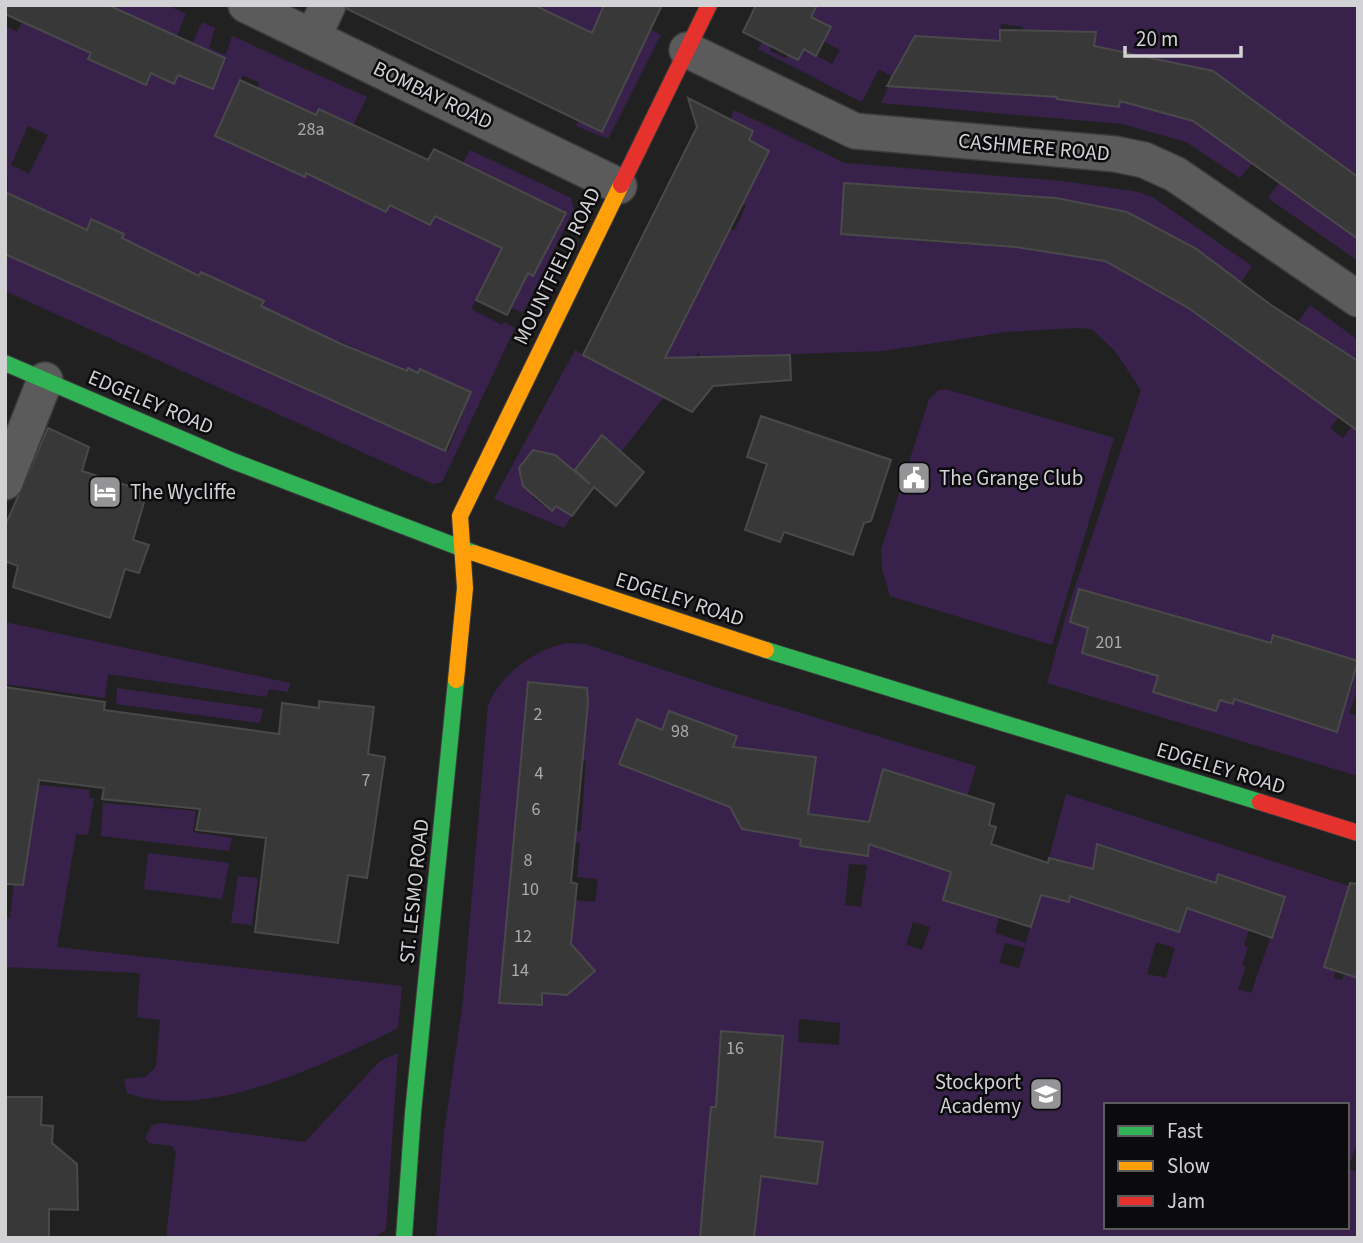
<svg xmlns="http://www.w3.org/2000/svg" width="1363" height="1243" font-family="'Source Sans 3',sans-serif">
<rect width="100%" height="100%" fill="#222122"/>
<path fill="#38224c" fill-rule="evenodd" d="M30 5H167L186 14 159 77 174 84 202 22 215 28 209 48 226 55 232 36 367 97 344 144 386 212 405 174 413 216 430 225 470 150 571 198 574 209 523 313 480 293 471 309 502 325 504 322 515 328 442 482 433 484 5 291V254L76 285 88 229 25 201 5 246 8 178 5 176 8 169 5 167V26L17 32ZM112 7 169 33 146 85 88 59ZM243 75 259 83 254 95 313 122 319 109 333 115 305 177 215 136ZM28 126 48 135 29 174 11 165ZM499 180 565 213 533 275 512 264 517 252 486 204ZM115 230 124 234 90 289ZM201 272 263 301 239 357ZM340 341 400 369 318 393ZM408 369 418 373 421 369 471 393 449 449 444 451 436 446Z
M534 5H604L661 35 608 139 576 126 578 121 601 131Z
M806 5H1358V176L1342 164 1314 207 1358 239V261L1268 198 1279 183 1305 203 1335 162 1284 123 1240 178 1186 142 1122 124 881 103 893 77 879 69 862 102 758 49 762 42 771 46 770 51 785 58 792 52 800 57 804 49 832 64 840 50 823 41 830 27 811 17 815 10ZM1001 24 1023 27 1022 43 1050 96 986 93 989 42 1000 41ZM1075 31 1095 32 1094 50 1126 52 1119 107 1057 99 1061 47H1074ZM915 37 949 38 896 87 899 65ZM1139 55 1202 68 1190 119 1130 103ZM1277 120 1248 160 1198 124Z
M734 110 845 163 1061 181 1139 192 1154 198 1252 266 1241 282 1214 263 1211 324 1236 343 1254 318 1259 322 1243 347 1268 365 1325 341 1299 321 1310 305 1358 340V361L1333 344 1303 388 1340 415 1330 428 1343 438 1358 419V687L1349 713 1358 716V776L1047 683 1070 602 1141 390 1115 351 1092 329 1074 328 1006 332 883 351 700 357 699 352 621 452 602 436 574 471 559 459 532 497 551 512 556 506 572 516 564 528 494 499 575 350 635 382 683 323 694 301 675 291 710 219 734 231 746 206 723 193 768 151 749 140 753 131 730 119ZM844 183 904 238 841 234ZM916 188 980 193 976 245 913 241ZM1053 199 1049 251 983 244ZM1079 589 1111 662 1082 653 1088 628 1070 622ZM1273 635 1329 652 1342 680 1353 684 1337 732ZM1167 643 1242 676 1233 704 1220 700 1216 711 1153 692Z
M945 389 1114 438 1052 645 890 596 882 568 881 550 929 399 939 390Z
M5 622 290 683 288 692 269 689 267 697 108 674 105 698 5 684Z
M566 643 585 644 718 688 976 766 946 870 984 882 1003 902 995 933 1026 943 1039 895 1069 902 1078 866 1049 858 1066 794 1358 889 1340 916 1325 967 1335 971 1334 978 1342 980 1344 973 1358 978V1139L1348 1169 1358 1172V1238H754L761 1166 708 1161 700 1238H436L444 1133 463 1001 488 705C502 673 533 651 566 643ZM528 682 587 688 586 703ZM721 730 737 735 713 800 717 740ZM522 756 586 760 581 831 516 827V810H524ZM883 769 958 791 938 852 901 840 896 853 879 848 883 832 867 826ZM829 817 824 850 801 846V839L742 829 736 818ZM513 835 580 843 577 877 598 879 595 902 576 900 574 913 508 906 509 889 521 872 511 871ZM1098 844 1186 873 1149 922 1089 902ZM849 864 867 865 861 907 845 905ZM1218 875 1285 897 1251 993 1238 989 1246 966 1242 965 1248 947 1244 945 1249 930 1187 908 1195 880 1215 885ZM913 922 930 927 922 950 906 945ZM1156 942 1175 948 1166 978 1147 974ZM1005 943 1025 948 1019 968 999 963ZM503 952 585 960 591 967V975L581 983 568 981 566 995 542 993V1005L499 1003ZM799 1019 840 1023 839 1045 798 1042ZM721 1031 783 1036 774 1143 722 1107 719 1062ZM1106 1105H1347V1227H1106ZM791 1138 823 1142 817 1184 787 1179Z
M117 688 263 709 260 723 116 704Z
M31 784 90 790 89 798H94L88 835 76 834 57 947 402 986 398 1028C326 1064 207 1122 127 1093L124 1079 145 1077 156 1067 160 1020 137 1017 140 973 5 967V918H10L14 885 5 883V850L28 853 33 820Z
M103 803 196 811 193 832 232 838 229 851 101 836Z
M148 853 229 863 222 899 144 889Z
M238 876 258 878 252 925 231 923Z
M398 1053 386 1230 373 1238H166L176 1152 172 1146 149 1143 145 1138 152 1125 162 1123 305 1142 380 1061Z"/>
<path fill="#383839" stroke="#4a494a" stroke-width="2" d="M5 5H108L225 58 213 89 178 75 174 84 151 73 146 85 88 59 91 53 5 14Z
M348 5H534L592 33 604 5H662L602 132 347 9Z
M756 5H817L811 17 831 27 816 56 804 49 798 60 743 32Z
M1000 30 1096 32 1094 46 1213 71 1358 177V239L1193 121 1120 101 1119 107 1057 99V97L887 86 915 36 1000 41Z
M240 80 316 115 319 109 428 160 434 149 566 213 533 276 528 273 507 315 476 300 502 248 435 216 430 225 390 205 386 212 306 173 305 177 215 136Z
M688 98 753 131 749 140 769 151 665 358 790 355 791 380 713 386 692 412 583 355 697 127Z
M844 183 1056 198 1127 212 1195 248 1271 305 1358 361V431L1190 309 1105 261 1016 247 841 234Z
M5 192 87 230 91 219 124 234 122 238 199 276 201 272 264 301 261 306 339 343 407 371 408 368 418 373 420 369 471 392 445 451 5 254Z
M761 416 891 460 871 521 864 523 853 555 784 532 780 542 745 530 767 464 747 457Z
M48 428 89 447 82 471 147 492 133 540 149 545 139 573 125 569 110 618 13 587 18 566 5 561V526Z
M602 435 644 472 616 506 594 487 572 516 556 506 552 511 523 486 519 468 533 450 555 455 590 484 575 470Z
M1079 589 1271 643 1273 635 1358 661 1337 732 1234 699 1233 704 1220 700 1216 711 1153 692 1158 676 1082 653 1088 628 1070 622Z
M528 682 587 688 588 703 571 882 577 884 571 944 595 971 567 995 542 993V1005L499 1003Z
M5 687 105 702 104 710 279 734 282 703 319 708V701L374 707 368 754 385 757 373 839 367 878 348 875 338 943 255 932 266 838 196 830 200 809 102 799 104 788 39 780 23 885 5 884Z
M669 711 737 736 733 747 816 757 808 814 869 822 883 769 994 804 989 825 996 827 991 844 1048 863 1049 858 1093 869 1097 844 1216 883 1218 874 1285 897 1272 938 1187 908 1179 932 1070 896 1069 902 1041 895 1031 927 943 900 951 872 869 844 868 856 800 846 801 839 742 829 730 807 619 764 637 719 662 730Z
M1350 883 1358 884V978L1324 967Z
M721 1031 783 1036 775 1137 823 1142 817 1184 761 1176 754 1238H700L711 1107H716Z
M5 1097H42L41 1125 53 1126 52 1143 77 1164 78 1210 49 1209V1238H5Z"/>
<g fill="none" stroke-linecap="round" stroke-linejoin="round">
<defs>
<path id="street" d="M246 5 619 186
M313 37 328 5
M687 50 855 131 1115 154 1144 160 1175 174 1358 299
M5 482 45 380"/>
<path id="fast" d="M5 363 233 461 474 553
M766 650 1260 802
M404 1238 413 1113 456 680"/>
<path id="slow" d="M474 553 766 650
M456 680 465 588 460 516 621 185"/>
<path id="jam" d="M621 185 709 5
M1260 802 1358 833"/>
</defs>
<use href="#street" stroke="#3b3b3b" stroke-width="38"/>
<use href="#fast" stroke="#3b3b3b" stroke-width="18"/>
<use href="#slow" stroke="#3b3b3b" stroke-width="18"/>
<use href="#jam" stroke="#3b3b3b" stroke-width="18"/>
<use href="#street" stroke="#5c5b5c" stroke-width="35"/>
<use href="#fast" stroke="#30b455" stroke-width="16"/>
<use href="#slow" stroke="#ff9f0a" stroke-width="16"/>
<use href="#jam" stroke="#e5322d" stroke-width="16"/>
</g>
<defs>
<symbol id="civic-square" viewBox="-11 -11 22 22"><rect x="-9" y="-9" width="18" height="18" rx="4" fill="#949395" stroke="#0b0a0c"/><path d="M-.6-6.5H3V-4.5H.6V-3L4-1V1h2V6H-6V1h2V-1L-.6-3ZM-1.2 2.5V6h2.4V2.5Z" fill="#fff"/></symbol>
<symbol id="hotel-square" viewBox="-11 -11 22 22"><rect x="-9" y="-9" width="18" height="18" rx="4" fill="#949395" stroke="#0b0a0c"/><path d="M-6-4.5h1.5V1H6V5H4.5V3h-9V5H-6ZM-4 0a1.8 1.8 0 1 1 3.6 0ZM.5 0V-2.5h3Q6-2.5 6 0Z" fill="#fff"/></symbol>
<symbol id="school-square" viewBox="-11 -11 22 22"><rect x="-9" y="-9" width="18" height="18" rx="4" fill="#949395" stroke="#0b0a0c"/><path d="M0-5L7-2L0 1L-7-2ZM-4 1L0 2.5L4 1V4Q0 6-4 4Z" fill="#fff"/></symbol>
</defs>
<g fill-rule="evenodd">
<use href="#civic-square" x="895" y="459" width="38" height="38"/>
<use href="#hotel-square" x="86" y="473" width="38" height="38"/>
<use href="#school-square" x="1027" y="1075" width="38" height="38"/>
</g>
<g text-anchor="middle" stroke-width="5" stroke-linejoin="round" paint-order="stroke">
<g font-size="18" fill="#acabac">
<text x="311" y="135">28a</text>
<text x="1109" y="648">201</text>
<text x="538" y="720">2</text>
<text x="680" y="737">98</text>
<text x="539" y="779">4</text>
<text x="366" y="786">7</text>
<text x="536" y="815">6</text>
<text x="528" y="866">8</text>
<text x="530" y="895">10</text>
<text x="523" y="942">12</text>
<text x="520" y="976">14</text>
<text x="735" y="1054">16</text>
</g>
<g font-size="21" fill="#d2d1d3" stroke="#0b0a0c">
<text transform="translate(433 95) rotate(26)" y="7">BOMBAY ROAD</text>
<text transform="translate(1034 147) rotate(5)" y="7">CASHMERE ROAD</text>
<text transform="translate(557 266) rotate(-64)" y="7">MOUNTFIELD ROAD</text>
<text transform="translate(151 402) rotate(23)" y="7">EDGELEY ROAD</text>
<text transform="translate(680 599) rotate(18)" y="7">EDGELEY ROAD</text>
<text transform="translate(1221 768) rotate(17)" y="7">EDGELEY ROAD</text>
<text transform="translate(414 891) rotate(-84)" y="7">ST. LESMO ROAD</text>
</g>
<g font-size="21" fill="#d2d1d3" stroke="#0b0a0c" text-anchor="start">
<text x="939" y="485">The Grange Club</text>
<text x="130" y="499">The Wycliffe</text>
<text x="1021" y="1089" text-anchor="end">Stockport<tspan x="1021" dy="24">Academy</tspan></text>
</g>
</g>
<rect width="1363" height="1243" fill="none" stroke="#d2d1d3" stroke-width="14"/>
<rect x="1104" y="1103" width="245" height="126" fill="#0b0a0c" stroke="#5b5a5c" stroke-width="2"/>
<rect x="1118" y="1126" width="35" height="10" fill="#30b455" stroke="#5b5a5c" stroke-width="2"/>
<text x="1167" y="1138" font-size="21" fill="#d2d1d3">Fast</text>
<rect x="1118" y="1161" width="35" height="10" fill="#ff9f0a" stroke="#5b5a5c" stroke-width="2"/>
<text x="1167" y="1173" font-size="21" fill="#d2d1d3">Slow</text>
<rect x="1118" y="1196" width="35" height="10" fill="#e5322d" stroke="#5b5a5c" stroke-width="2"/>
<text x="1167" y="1208" font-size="21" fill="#d2d1d3">Jam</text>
<path d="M1125 46v10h116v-10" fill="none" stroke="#d2d1d3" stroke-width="3.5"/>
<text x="1136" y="46" font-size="21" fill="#d2d1d3" stroke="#0b0a0c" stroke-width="5" paint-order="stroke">20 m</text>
</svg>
